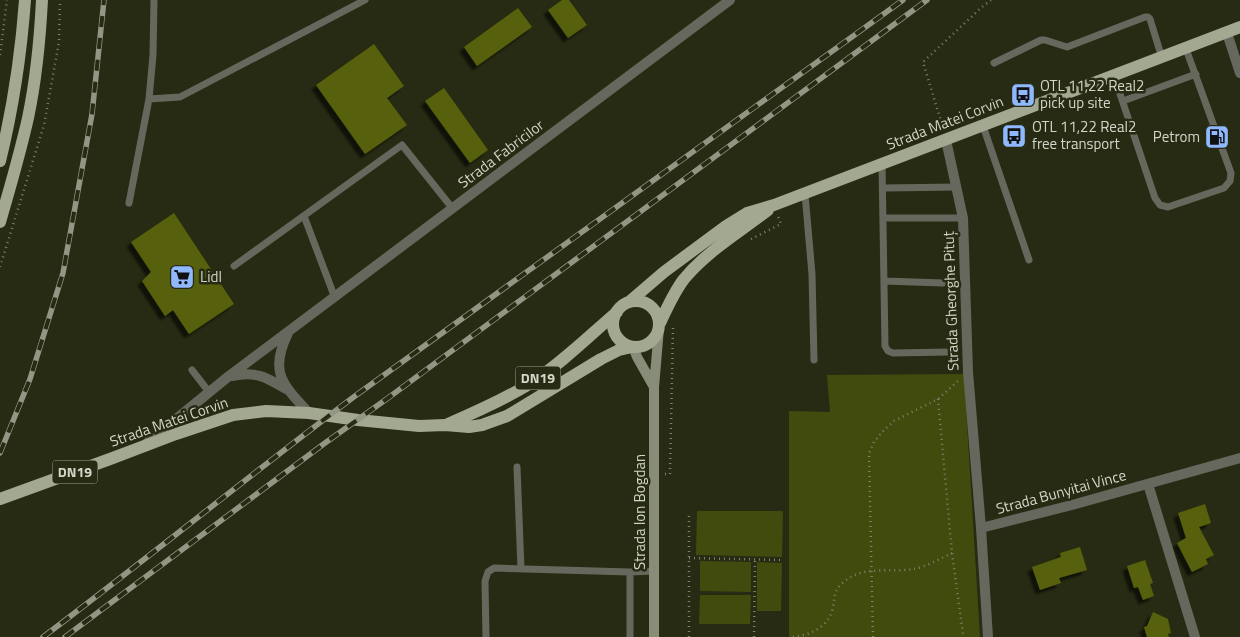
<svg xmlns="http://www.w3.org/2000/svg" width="1240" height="637" font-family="'Titillium Web',sans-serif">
<defs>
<filter id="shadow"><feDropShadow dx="-4.5" dy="4.5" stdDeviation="1" flood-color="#0009"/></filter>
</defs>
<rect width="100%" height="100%" fill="#272b13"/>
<path fill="#424b0e" d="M964 374 980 637H789V411L830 412 827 375Z
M697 511H783L782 557 696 555Z
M700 561 751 562V592L700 591Z
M757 562 782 563 781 611H757Z
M700 595H751L750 624H699Z"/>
<path fill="#566109" filter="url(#shadow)" d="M562 0H569L587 25 568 38 548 10Z
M518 8 532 27 477 66 464 47Z
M374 44 404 86 387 98 407 125 365 154 316 85Z
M444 88 488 150 470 163 425 101Z
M174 213 234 304 189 334 173 310 165 316 142 281 151 272 131 242Z
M1205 504 1211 523 1199 527 1214 555 1206 559 1208 564 1192 572 1177 543 1186 538 1178 513Z
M1080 547 1087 570 1059 578 1061 583 1040 590 1032 567 1061 557 1060 553Z
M1145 560 1153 583 1150 584 1154 596 1143 600 1138 587 1134 588 1127 566Z
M1153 612 1168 619 1171 633 1168 634 1169 637H1147L1144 627 1147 626Z"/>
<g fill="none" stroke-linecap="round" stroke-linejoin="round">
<path stroke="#7e826f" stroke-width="2.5" stroke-dasharray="1 4" stroke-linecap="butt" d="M0 55 7 0
M943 128 923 62 982 7 991 0
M751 239 781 224 778 216
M0 267 44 125 59 42 60 0
M938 399 952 553 963 634
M665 474H670L673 327
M689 558 782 560
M689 637V514
M754 637 755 559
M793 637C809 635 826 629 832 611 836 597 832 591 845 581 865 565 890 573 913 569 923 568 942 558 952 553
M873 637 869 453 874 442 882 432 894 421 938 399 958 381"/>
<path stroke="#66685d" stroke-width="7" d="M994 63 1041 40H1045L1067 47 1145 17H1148L1150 19 1162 58
M1114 76 1155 198 1160 205 1168 207 1224 188 1230 181 1231 173 1186 49
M149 99 180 97 365 0
M1123 101 1196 74
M983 126 1029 260
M882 164 885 346 888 351 893 353 949 352
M883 188 957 187
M805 194 812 274 814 360
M129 203 149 99 153 55 154 0
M304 216 335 298
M883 218H963
M234 266 402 145 453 209
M884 281 943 283
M192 370 209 392
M517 467 521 569
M486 637 485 581 488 572 494 568 630 572 654 571
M630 637V572"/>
<path stroke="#66685d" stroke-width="10" d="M1227 33 1240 73
M946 140 963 218 968 372 981 528 988 637
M288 333C269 372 282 384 309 413
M232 376C256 371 266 377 286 389
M148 442 229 376 730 0
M1148 484 1195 637
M981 528 1072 505 1240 458"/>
<path stroke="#888d7a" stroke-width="10" d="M633 347 637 357 654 387
M654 637V387L659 328"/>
<path stroke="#a3a890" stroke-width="12" d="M0 161C13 108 21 55 25 0
M0 222C10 188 20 153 28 118 36 80 40 39 42 0
M613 324a23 23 0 1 1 46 0a23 23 0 1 1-46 0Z
M629 302 664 272 726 226 747 213 774 205 1240 27
M660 323C667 308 674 292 684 279 707 251 740 232 768 210
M448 424C476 412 505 399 531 383 562 363 589 336 617 312
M0 499 110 459 176 434 233 415 266 411 309 413 358 420 419 426 445 425 469 427 482 425 507 416 601 359 619 350 632 347"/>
<defs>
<path id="rail" d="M0 453 30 379 63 273 92 114 104 0
M43 637C148 558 250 475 355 396L903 0
M65 637 325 443 388 398 927 0"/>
</defs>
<use href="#rail" stroke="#929684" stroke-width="5.5"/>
<use href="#rail" stroke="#272b13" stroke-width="4" stroke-dasharray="11" stroke-linecap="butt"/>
</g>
<defs>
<symbol id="bus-square" viewBox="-11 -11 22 22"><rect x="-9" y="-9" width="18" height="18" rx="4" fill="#90b8fd" stroke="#272b13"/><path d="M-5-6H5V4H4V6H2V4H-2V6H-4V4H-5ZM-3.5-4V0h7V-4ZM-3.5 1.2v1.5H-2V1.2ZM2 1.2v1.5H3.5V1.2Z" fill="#111"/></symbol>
<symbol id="fuel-square" viewBox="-11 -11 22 22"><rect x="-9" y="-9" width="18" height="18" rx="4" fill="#90b8fd" stroke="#272b13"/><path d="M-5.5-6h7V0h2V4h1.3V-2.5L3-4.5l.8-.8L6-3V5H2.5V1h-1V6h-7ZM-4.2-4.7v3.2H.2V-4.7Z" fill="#111"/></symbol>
<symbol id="supermarket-square" viewBox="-11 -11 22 22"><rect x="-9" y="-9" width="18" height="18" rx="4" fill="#90b8fd" stroke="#272b13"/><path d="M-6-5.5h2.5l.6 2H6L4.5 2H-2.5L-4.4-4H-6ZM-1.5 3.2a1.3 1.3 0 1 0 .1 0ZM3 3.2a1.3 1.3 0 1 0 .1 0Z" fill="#111"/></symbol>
</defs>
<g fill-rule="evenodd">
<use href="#bus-square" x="1009" y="81" width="28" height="28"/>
<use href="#bus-square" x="1000" y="122" width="28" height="28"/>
<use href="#fuel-square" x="1203" y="123" width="28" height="28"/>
<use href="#supermarket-square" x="168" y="263" width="28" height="28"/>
</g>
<g text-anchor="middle" stroke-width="5" stroke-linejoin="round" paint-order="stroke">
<g fill="#272b13" stroke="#9fa391" stroke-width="1">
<rect x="515.5" y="366.5" width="45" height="23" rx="4"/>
<rect x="52.5" y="460.5" width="45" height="23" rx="4"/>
</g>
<g font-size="14" font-weight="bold" fill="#d2d6c7">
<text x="538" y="383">DN19</text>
<text x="75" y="477">DN19</text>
</g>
<g font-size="15" fill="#d2d6c7" stroke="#272b13" text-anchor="start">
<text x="1040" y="91">OTL 11,22 Real2<tspan x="1040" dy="17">pick up site</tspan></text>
<text x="1032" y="132">OTL 11,22 Real2<tspan x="1032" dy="17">free transport</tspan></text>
<text x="1200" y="142" text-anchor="end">Petrom</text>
<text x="200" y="282">Lidl</text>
</g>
<g font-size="15" fill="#d2d6c7" stroke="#272b13">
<text transform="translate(945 123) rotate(-21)" y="5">Strada Matei Corvin</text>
<text transform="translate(501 154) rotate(-37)" y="5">Strada Fabricilor</text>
<text transform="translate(951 301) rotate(-92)" y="5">Strada Gheorghe Pituț</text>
<text transform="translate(169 422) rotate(-19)" y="5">Strada Matei Corvin</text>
<text transform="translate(1061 492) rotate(-15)" y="5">Strada Bunyitai Vince</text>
<text transform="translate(640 512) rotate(-90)" y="5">Strada Ion Bogdan</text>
</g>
</g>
</svg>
